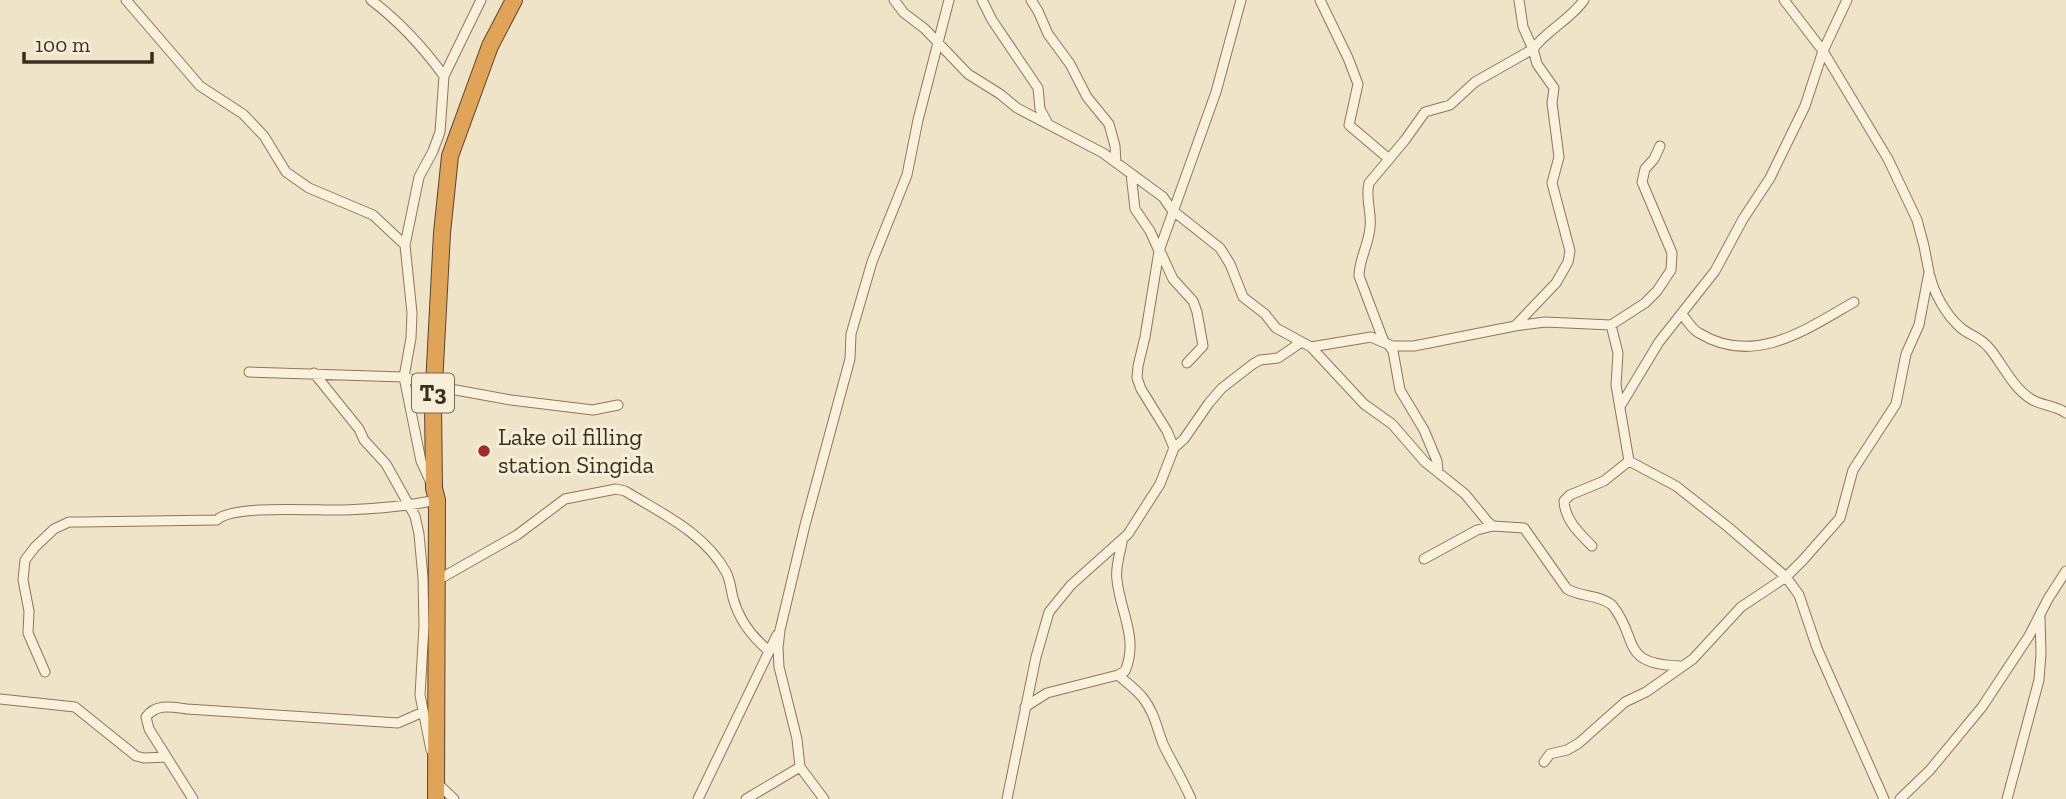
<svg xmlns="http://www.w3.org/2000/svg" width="2066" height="799" font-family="'Zilla Slab',serif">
<rect width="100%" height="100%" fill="#f0e4c8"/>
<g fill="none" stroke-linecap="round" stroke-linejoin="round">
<defs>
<path id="street" d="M126 0 200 86 243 114 264 136 286 172 309 188 373 215 405 245 412 313 411 338 404 377 421 461 432 485
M371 0C400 22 423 47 444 76
M894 0 904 13 925 29 968 74 1000 94 1017 108 1103 153 1163 197 1172 210 1220 248 1230 264 1243 297 1265 314 1276 328 1311 347 1364 404 1392 424 1425 462 1465 494 1488 522 1493 526 1524 528 1567 589C1581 597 1600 595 1612 605 1640 639 1618 664 1680 666
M982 0 992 20 1038 88 1040 109 1047 122
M1031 0 1038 11 1048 34 1070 64 1087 97 1109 124 1115 146 1116 163
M1320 0 1348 58 1358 84 1349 125 1389 159
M1131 174 1135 209 1150 231 1159 251
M405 245 419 177 433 151 440 132 444 76 481 0
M1160 251 1173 279 1193 301 1197 312 1203 346 1187 363
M1930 276C1934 293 1946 315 1960 327 1969 336 1979 335 1990 349 2003 365 2013 388 2031 399 2042 406 2055 405 2066 413
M1681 314C1688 320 1690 328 1699 333 1754 367 1807 329 1854 302
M1611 325 1618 353 1616 385 1629 461
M1515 326 1556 283 1568 262 1570 251 1552 183 1559 157 1552 103 1554 88 1537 64 1533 49C1547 30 1570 20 1584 0
M1384 342 1359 276C1359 259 1369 244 1370 227 1372 212 1365 198 1369 183L1405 140 1425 112 1450 105 1475 82 1533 49 1523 27 1519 0
M1388 344 1393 351 1400 390 1424 430 1437 461 1438 472
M1311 347 1371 337 1392 346H1414L1515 326 1545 322 1611 325 1645 303 1657 291 1671 270 1672 253 1642 182 1645 169 1654 159 1660 146
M249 372 404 377 434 386 511 400 593 410 618 405
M314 373 359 429 364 440 386 464 415 516 419 534 423 578 424 626 420 695 431 750
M1621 405 1659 342 1715 271 1743 219 1770 178 1805 106 1823 51 1847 0
M1174 448 1184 439 1209 403 1222 388 1253 364 1260 360 1278 358 1300 343
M1629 461 1676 486 1728 527 1786 577 1799 595 1817 648 1884 799
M1592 546C1579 533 1565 520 1564 501L1570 495 1604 481 1629 461
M1424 559 1477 530 1493 526
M436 581 517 535 565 499 616 489 625 491C661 513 705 533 726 572 730 579 731 590 733 598 739 620 752 637 769 651
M45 672 28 633 29 611 23 580 25 560 35 547 54 529 69 522H82L217 520C232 504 320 511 345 510 375 509 408 506 437 500
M1118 675C1126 682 1136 689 1143 698 1154 712 1157 728 1163 744 1172 763 1183 780 1191 799
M0 699 75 707 136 756 144 758 166 757
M1025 707 1047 693 1118 675 1125 671C1139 639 1120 611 1117 580 1115 566 1120 555 1122 542
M1544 762 1550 754 1567 750 1579 743 1625 702 1646 692 1693 659 1741 607 1786 577 1803 560 1840 518 1853 470 1896 404 1906 354 1919 325 1929 272 1924 246 1917 220 1888 159 1823 51 1784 0
M437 783 454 799
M193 799 149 729 146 717C156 703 172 707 187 709L398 723 423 712
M698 799 777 635
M746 799 800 767
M824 799 800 767 797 739 779 667 778 648 780 630 805 525 850 359 851 334 872 262 907 175 918 120 949 0
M1007 799 1036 657 1049 612 1071 585 1128 534 1160 484 1174 448 1167 431 1141 389 1137 378 1138 366 1145 337 1159 251 1216 92 1241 0
M1900 799 1930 770 1982 707 2029 636 2048 599 2066 571
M2007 799 2039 680 2041 654 2040 617"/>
<path id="highway" d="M436 799 437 500 434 488 433 404 442 233 450 156 490 46 514 0"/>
</defs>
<use href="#street" stroke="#8d765c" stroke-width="11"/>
<use href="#highway" stroke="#5b4430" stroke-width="18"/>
<use href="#street" stroke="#faf1dc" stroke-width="9"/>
<use href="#highway" stroke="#e0a458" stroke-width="16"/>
</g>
<circle fill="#9e2a2b" stroke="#f7eed8" stroke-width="2.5" cx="484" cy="451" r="7"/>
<g text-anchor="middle" stroke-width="6" stroke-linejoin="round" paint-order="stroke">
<rect fill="#f7eed8" stroke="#756857" stroke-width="2" x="412" y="373.5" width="42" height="39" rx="5"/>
<g font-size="23" font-weight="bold" fill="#3d2e20">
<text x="433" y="401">T3</text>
</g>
<g font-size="24" fill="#3d2e20" stroke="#f7eed8" text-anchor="start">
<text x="498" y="445">Lake oil filling<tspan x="498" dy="28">station Singida</tspan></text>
</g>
</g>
<path d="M24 52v10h128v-10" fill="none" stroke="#3d2e20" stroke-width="3.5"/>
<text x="35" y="52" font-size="21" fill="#3d2e20" stroke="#f7eed8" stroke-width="5" paint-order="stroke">100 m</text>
</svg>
